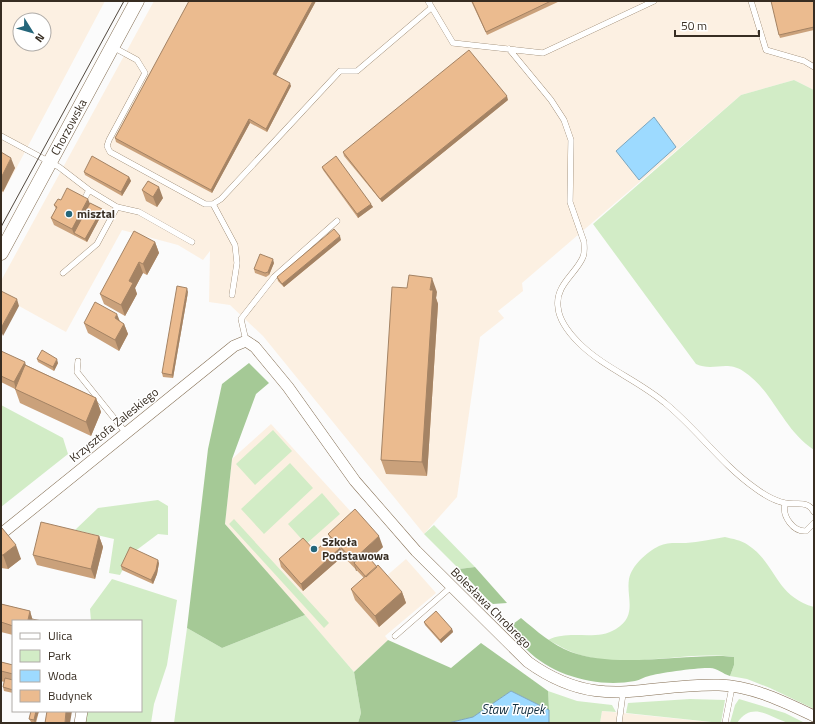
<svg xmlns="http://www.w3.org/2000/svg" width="815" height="724" font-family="'Titillium Web',sans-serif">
<rect width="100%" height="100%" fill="#fbfbfb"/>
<path fill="#fcf0e2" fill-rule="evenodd" d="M1 1H105L1 197ZM20 20H44V44H20Z
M154 1H814V90L794 80 741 95 522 283 523 291 498 311 504 318 480 337 457 497 424 534 263 336 230 305 209 302 210 251 203 260 178 245 122 230 66 332 1 296 2 279Z
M271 424 383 547 368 561 384 578 406 559 436 593 385 636 388 640 354 672 225 524 232 459Z
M602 711 710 722 600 723Z"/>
<path fill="#d2ecc6" d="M794 80 814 90V450C782 429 773 390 743 371 726 360 713 372 696 364L593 224 741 95Z
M1 405 63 438 68 454 1 507Z
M273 430 292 451 255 485 236 464Z
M290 463 313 488 264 534 241 509Z
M322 493 340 514 306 544 288 524Z
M158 500 168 506V535L158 534 130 555 120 575 109 573 114 539 75 530 98 508Z
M234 519 329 623 324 628 229 524Z
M434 525 475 567 459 569 424 534Z
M725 537C733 539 741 540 748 545 777 564 774 595 814 607V709L770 688 747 679 730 676 734 665V657C686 650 631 669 584 656 571 653 560 646 548 640 571 629 595 642 616 629 638 615 626 598 629 579 632 565 647 552 659 546 667 542 677 543 686 543 699 542 712 539 725 537Z
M112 579 177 600 167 665 154 704 151 723H84L85 711H141V621H91L90 609Z
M305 615 354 672 361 713 358 723H174L187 628 222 648Z
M548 691 577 701 612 705 616 712 602 711 600 723H549Z
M690 699 725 700 721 723 626 713 628 703Z
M739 699 785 713 805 723C800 723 794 724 789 723 770 718 753 700 737 723H730L735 705Z"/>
<path fill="#a5c996" d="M249 363 269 383 256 394 232 459 225 524 305 615 222 648 187 628 208 449 222 384Z
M475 567 507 603 493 604 488 600 459 569Z
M521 618C537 631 552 645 571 652 612 668 679 655 723 656L734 657V665L730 676C723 674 717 668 710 668 701 667 657 673 649 676 644 677 640 680 635 681 598 688 553 676 527 650 520 643 511 634 513 624Z
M388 640 451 668 481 643 548 691 549 710 511 691 473 717 448 723H358L361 713 354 672Z"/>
<path fill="#9ddaff" stroke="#7ea6bd" d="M654 117 676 147 639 180 616 151Z
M511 691 549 710V723H448L473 717Z"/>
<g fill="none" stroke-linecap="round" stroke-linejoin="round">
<defs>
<path id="service" d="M428 1 453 43 543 53 654 1
M751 1 766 50 804 61 814 67
M113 47 137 60 145 73 109 140 107 146 110 152 205 204H213L221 199 340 71H357L431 8
M509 49 551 100 564 120 571 140 570 202 584 242C584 246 585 253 583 257 576 274 555 285 558 307 559 321 569 333 579 343 604 368 638 380 665 403 697 429 721 464 755 488 763 494 775 501 785 503 796 506 807 499 814 512
M1 136 59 167 89 190 117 207 139 212 192 242
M83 202 89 190
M213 204 235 245 237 263 232 295
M63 273 97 244 117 207
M246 341 241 319 274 277 337 221
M78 361 77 372 126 433
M785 504C782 516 793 532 806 531L814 523
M395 636 451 587
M619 723 623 693
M725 723 732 687"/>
<path id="minor" d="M1 534 234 346 246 341 255 347 288 387 355 481 416 551 528 662C599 713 643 683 719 685 753 686 784 702 814 716
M80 723 82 711"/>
<g id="tertiary">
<path id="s1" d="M1 253 137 1"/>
</g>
</defs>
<use href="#service" stroke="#846e53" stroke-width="6"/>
<use href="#minor" stroke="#846e53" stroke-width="12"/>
<use href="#tertiary" stroke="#846e53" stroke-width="15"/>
<use href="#service" stroke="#fff" stroke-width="5.5"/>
<use href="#minor" stroke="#fff" stroke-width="11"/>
<use href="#tertiary" stroke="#fff" stroke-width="14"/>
<path stroke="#51483e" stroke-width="1" d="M1 227 124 1"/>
</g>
<path fill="#caa17b" d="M316 1 276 75 291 86 267 132 250 123 212 193 116 142 115 138Z
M471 1H560L487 35Z
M814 1V30L780 38 779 35Z
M508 100 382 202 344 156 343 152Z
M1 152 15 168 3 192 1 190Z
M322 167 373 207 358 218 323 170Z
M84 172 129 177 131 181 122 196 85 175Z
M142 190 163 198 157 207 146 201Z
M61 200 90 203 102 209 103 212 87 242 54 225 51 218 56 209 54 205Z
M341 240 284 287 278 281 277 277Z
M155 242 159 253 147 275 143 273 135 288 137 294 125 316 104 304 100 294Z
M274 263 269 275 266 277 255 273 254 269Z
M188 292 173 378 163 377 162 373Z
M437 292 436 298 438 304 427 476 386 474 381 460Z
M119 321 124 324 128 334 119 351 88 333 84 323Z
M1 351 26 365 96 398 101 412 91 436 20 403 15 389 1 382Z
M37 359 58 363 54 371 38 362Z
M1 529 21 559 8 569 1 568Z
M328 534 383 547 370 559 377 567 402 592 406 603 379 627 355 600 351 589 364 578 343 556 303 591 281 567 279 559 315 551 330 538Z
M99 536 103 547 95 579 37 565 33 555Z
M159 563 157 574 153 584 122 570 121 566Z
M1 604 30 611 32 619 13 621V635L1 632Z
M424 622 452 629 453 632 441 643 425 625Z
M1 662 13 665V693L4 691 3 687 4 682 1 681Z
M31 711H39L36 723 31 722 29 719Z"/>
<path fill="#a48364" d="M313 1H316L275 77 273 74Z
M290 83 291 86 267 132 266 129Z
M507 96 508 100 382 202 380 199Z
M249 119 250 123 212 193 211 190Z
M11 158 15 168 3 192 1 185V178Z
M129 177 131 181 122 196 121 192Z
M159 187 163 198 157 207 153 197Z
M88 199 91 206 74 233 75 236 72 229Z
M371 204 373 207 358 218 357 214Z
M102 209 103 212 87 242 85 239Z
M340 236 341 240 284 287 282 284Z
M155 242 159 253 147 275 143 264Z
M273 259 274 263 269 275 268 272Z
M139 262 143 273 135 288 137 294 125 316 121 305 129 281Z
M432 278 437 292 436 298 438 304 427 476 422 462 430 290Z
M187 288 188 292 173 378 172 375Z
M17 299 19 306 3 336 1 331V328Z
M117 314 121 324 115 318Z
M124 324 128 334 119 351 115 340Z
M57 359 58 363 54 371 53 367Z
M25 362 27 369 16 389 14 382Z
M96 398 101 412 91 436 86 422Z
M99 536 103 547 95 579 91 569Z
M379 536 383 547 359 569 354 563 357 571H356L353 560Z
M16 545 21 559 8 569 3 555Z
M340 548 343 556 303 591 301 584Z
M158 560 159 563 157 574 153 584 151 580Z
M402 592 406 603 379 627 375 616Z
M30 611 33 621H28Z
M452 629 453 632 441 643 440 640Z
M36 711H39L35 723 34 720Z
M66 711H72L70 723H65Z"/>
<path fill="#ebbb8f" stroke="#a48364" d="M189 1H313L273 74 290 83 266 129 249 119 211 190 115 138Z
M472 1H551L486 32Z
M771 1H814V27L779 35Z
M469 50 507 96 380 199 343 152Z
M1 152 11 158 1 178Z
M92 156 129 177 121 192 84 172Z
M336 156 371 204 357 214 322 167Z
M148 181 159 187 153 197 142 190Z
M67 188 88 199 72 229 51 218 57 207 54 205 58 199 61 200Z
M90 203 102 209 85 239 74 233Z
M334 229 340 236 282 284 277 277Z
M134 231 155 242 143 264 139 262 129 281 133 283 121 305 100 294Z
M260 254 273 259 268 272 265 273 254 269Z
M409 275 432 278 430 290H433L422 462 381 460 392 287 407 288Z
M177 286 187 288 172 375 162 373Z
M1 291 17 299 1 328Z
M95 302 117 314 115 318 124 324 115 340 84 323Z
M42 350 57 359 53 367 37 359Z
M1 351 25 362 14 382 1 376Z
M25 365 96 398 86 422 15 389Z
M355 509 379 536 353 560 328 534Z
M41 522 99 536 91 569 33 555Z
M2 528 16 545 3 555H1V529Z
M303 538 315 551 330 538 340 548 301 584 279 559Z
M130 547 158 560 156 570 151 580 121 566Z
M365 553 377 567 366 577 354 563Z
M378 565 402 592 375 616 351 589Z
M1 604 30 611 28 620 30 621H13V626L1 622Z
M436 611 452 629 440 640 424 622Z
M32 619 42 621H32Z
M1 662 13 665V674L1 671Z
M5 678 13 680V690L3 687Z
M31 711H36L34 720 29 719Z
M47 711H66L65 723H45Z"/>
<g fill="#25667a" stroke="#fff" stroke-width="1.5">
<circle cx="69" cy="214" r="4"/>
<circle cx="314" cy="549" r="4"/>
</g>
<g text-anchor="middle" stroke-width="3" stroke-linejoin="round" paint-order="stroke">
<g font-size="12" fill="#372d22" stroke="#fff">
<text dy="4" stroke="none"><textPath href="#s1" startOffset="143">Chorzowska</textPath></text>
<text transform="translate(114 425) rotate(-39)" y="4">Krzysztofa Zaleskiego</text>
<text transform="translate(491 608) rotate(45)" y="4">Bolesława Chrobrego</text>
</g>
<g font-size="12" font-weight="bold" fill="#372d22" stroke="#fff" text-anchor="start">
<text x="77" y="218">misztal</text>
<text x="322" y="546">Szkoła<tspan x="322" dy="14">Podstawowa</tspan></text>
</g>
<g font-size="13" font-style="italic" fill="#143040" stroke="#fff">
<text x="513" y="714">Staw Trupek</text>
</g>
</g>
<rect width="815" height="724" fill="none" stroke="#372d22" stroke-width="4"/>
<rect x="12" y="620" width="130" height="92" fill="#ffffff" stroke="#afaba7"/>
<rect x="20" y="633" width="20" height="6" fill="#ffffff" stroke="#afaba7"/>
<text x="48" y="640" font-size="12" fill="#372d22">Ulica</text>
<rect x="20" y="650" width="20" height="12" fill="#d2ecc6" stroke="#afaba7"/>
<text x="48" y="660" font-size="12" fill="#372d22">Park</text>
<rect x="20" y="670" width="20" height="12" fill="#9ddaff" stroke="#afaba7"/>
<text x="48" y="680" font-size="12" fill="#372d22">Woda</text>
<rect x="20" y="690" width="20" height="12" fill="#ebbb8f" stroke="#afaba7"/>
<text x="48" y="700" font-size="12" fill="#372d22">Budynek</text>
<g transform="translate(32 32) rotate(127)"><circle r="19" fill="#ffffff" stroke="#afaba7"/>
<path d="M0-3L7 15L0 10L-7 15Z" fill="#25667a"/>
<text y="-6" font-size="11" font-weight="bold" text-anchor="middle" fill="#372d22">N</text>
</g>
<path d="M675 30v6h84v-6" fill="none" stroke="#372d22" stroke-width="2"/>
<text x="681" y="30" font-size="12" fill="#372d22" stroke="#ffffff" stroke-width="3" paint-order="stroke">50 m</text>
</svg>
